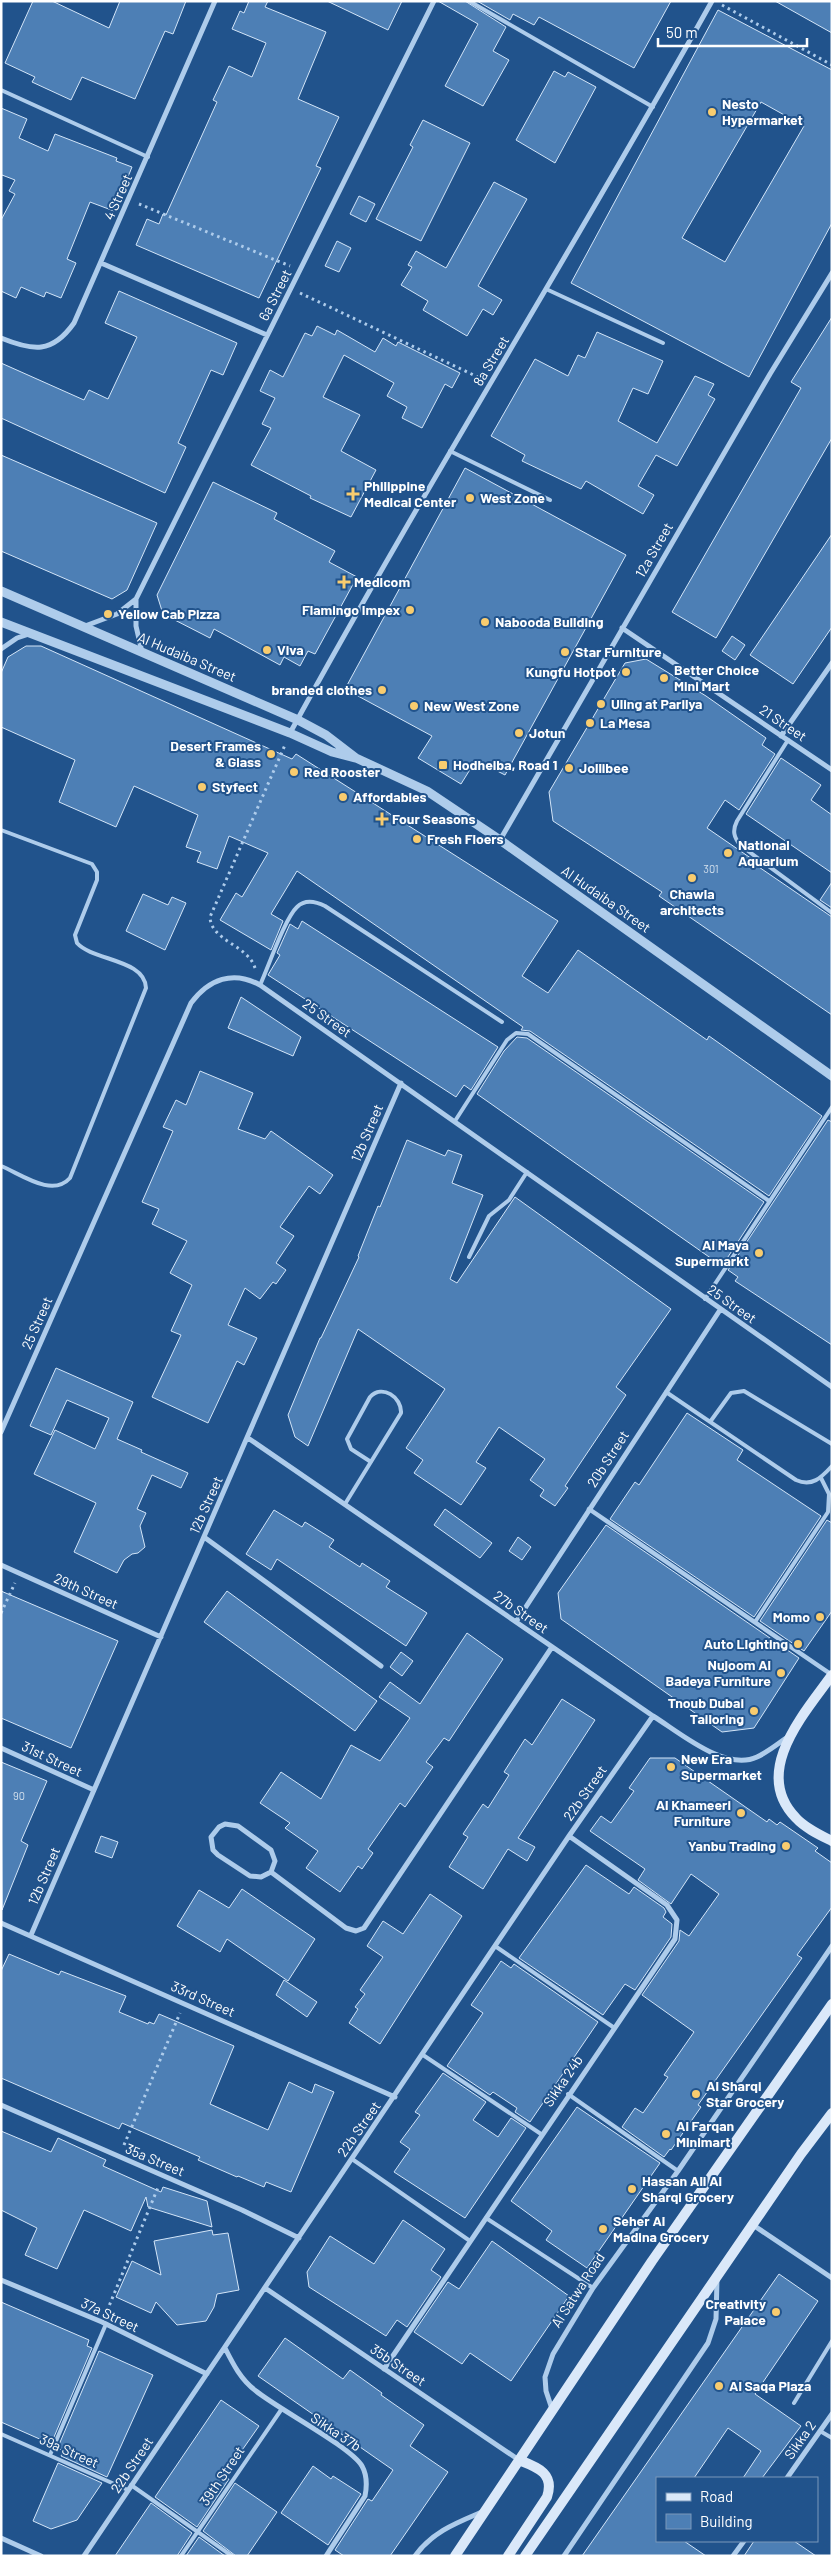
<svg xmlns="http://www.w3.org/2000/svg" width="833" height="2557" font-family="Barlow,sans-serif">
<rect width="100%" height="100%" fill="#21538c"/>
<path fill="#4d7fb5" stroke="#d3e5f8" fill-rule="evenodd" d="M33 1H52L109 28 120 1H186L173 34 165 31 135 99 82 77 71 100 32 82 35 77 5 63Z
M249 1H268L265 7 326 32 298 99 339 117 316 166 321 168 259 298 136 245 147 219 159 224 163 214 166 215 217 102 213 100 229 66 252 77 266 43 232 29 240 11 244 13Z
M327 1H402L388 30Z
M438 1H465L506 27 493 51 509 60 483 106 445 86 478 24Z
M477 1H671L634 68 539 17 534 25 513 14 510 20Z
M775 1H832V33Z
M718 10 832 70V223L749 377 571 283ZM761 102 804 126 725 262 682 238Z
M554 71 565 77 568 72 596 87 555 163 516 140Z
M1 108 27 119 19 138 48 151 55 134 117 158 116 161 132 167 114 211 90 202 67 259 76 263 61 298 46 292 44 297 21 287 16 298 1 291V220L15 194 9 191 15 180 2 175 1 178Z
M423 120 470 143 421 241 376 219 413 147 410 145Z
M494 182 527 199 478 286 502 300 493 315 483 309 467 336 423 310 428 301 401 285 412 267 408 265 416 251 446 268Z
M359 196 375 204 366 222 350 214Z
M337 241 351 248 339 272 325 266Z
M119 291 237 343 223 375 211 370 178 443 186 447 165 493 1 418V363L84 400 89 390 108 399 137 337 105 323Z
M832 317V438L716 638 672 612 801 388 791 382Z
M317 326 335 335 337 330 375 352 383 338 396 346 398 342 460 373 452 388 445 384 422 428 402 418 407 407 387 396 394 383 344 355 323 397 360 415 341 451 376 470 351 517 310 498 311 496 251 465 271 428 262 424 275 398 260 391 270 370 283 377 305 333 312 336Z
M597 332 663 361 648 394 633 388 618 421 657 443 695 376 714 384 708 395 715 399 677 466 656 455 638 486 654 495 643 514 586 481 581 489 522 461 525 455 491 436 535 359 568 376 578 355 585 358Z
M1 455 157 523 127 590 112 599 1 551Z
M465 468 626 555 505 775 476 760 461 784 418 758 432 736 345 689Z
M213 482 277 513 274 519 335 551 329 562 357 577 315 654 308 651 300 666 284 657 280 665 214 629 210 638 163 614 157 595Z
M832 534V627L793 684 750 655Z
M732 636 745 645 735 660 722 651Z
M26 646H41L292 759 296 754 558 921 522 976 548 993 578 950 707 1040 709 1036 822 1116 769 1196 530 1031 521 1030 523 1027 297 871 271 914 283 921 271 950 220 920 236 893 242 897 268 853 229 836 217 869 197 862 201 852 186 847 198 815 134 786 116 827 59 802 75 760 1 727V673L8 657Z
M646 659 706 696 766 738 762 745 775 754 739 810 725 800 707 828 755 861 753 863 832 917V1015L659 896 662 892 553 821 549 792 625 663Z
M781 758 821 785 811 800 832 815V873L746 814Z
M832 882V908L820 900Z
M143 894 168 905 172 897 186 903 165 950 126 931Z
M302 921 498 1047 471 1090 464 1085 456 1097 268 975 280 955 277 953 290 924 298 929Z
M241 997 301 1037 293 1056 228 1028Z
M517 1037 527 1038 764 1202 722 1266 477 1094 504 1051Z
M200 1071 253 1093 238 1129 265 1139 271 1131 333 1175 320 1194 309 1186 280 1227 294 1236 276 1263 286 1270 276 1284 273 1282 260 1299 245 1288 228 1325 257 1338 244 1365 237 1361 208 1423 152 1397 181 1335 171 1331 192 1285 170 1273 187 1241 152 1224 159 1209 142 1202 173 1131 163 1127 176 1100 186 1105Z
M828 1120 832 1122V1345L735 1281 738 1277 728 1270Z
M407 1140 445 1156 448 1150 462 1155 452 1183 483 1195 450 1279 457 1283 515 1197 671 1309 616 1387 626 1395 565 1486 568 1488 555 1506 540 1496 544 1490 530 1480 545 1459 499 1427 476 1462 486 1468 461 1505 414 1473 423 1460 406 1448 445 1389 358 1329 308 1446 295 1437 288 1415 320 1338H321L359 1257 358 1256 378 1206 380 1207Z
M56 1368 133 1402 117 1439 142 1450 141 1452 188 1473 181 1488 152 1475 137 1509 146 1513 140 1526 145 1547 138 1553 132 1554 124 1560 117 1573 74 1552 96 1503 34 1474 55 1430 95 1449 109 1418 67 1400 51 1435 30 1426Z
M687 1413 743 1450 737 1460 821 1516 754 1617 610 1519 635 1482 639 1485Z
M445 1509 492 1543 480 1558 434 1525Z
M274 1510 302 1527 305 1522 334 1540 329 1547 360 1567 362 1563 390 1581 386 1587 427 1613 406 1646 277 1559 271 1570 246 1554Z
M827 1520 832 1523V1611L804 1651 760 1621Z
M606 1525 799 1658 754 1728 722 1732 561 1619 558 1593Z
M518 1537 531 1547 522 1560 509 1551Z
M1 1591 118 1641 71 1748 1 1718Z
M227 1591 377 1701 355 1731 204 1622Z
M467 1633 503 1659 449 1741 444 1738 426 1762 433 1767 405 1807 400 1803 368 1849 373 1853 362 1869 358 1866 340 1892 306 1868 318 1851 285 1828 290 1823 260 1803 281 1772 321 1799 351 1745 380 1761 410 1718 379 1697 390 1682 420 1704Z
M401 1652 413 1661 402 1676 390 1667Z
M562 1699 595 1720 518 1838 535 1847 527 1861 508 1849 483 1889 449 1867 468 1837 463 1834 483 1804 488 1808 509 1775 504 1772 525 1739 532 1745Z
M650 1758H675L767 1822 769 1819 777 1825 780 1822 818 1848 815 1851 832 1863V1907L797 1955 802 1958 698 2105 701 2107 671 2150 670 2149 664 2157 622 2127 635 2108 643 2113 668 2077 664 2075 694 2032 642 1995 679 1941 680 1930 689 1936 719 1894 691 1874 671 1904 638 1880 645 1869 590 1831 601 1816 611 1823 634 1791 629 1788Z
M1 1762 47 1781 21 1841 28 1845 2 1910Z
M101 1836 118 1842 112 1858 95 1852Z
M586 1865 629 1894 634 1887 664 1908 666 1912 663 1917 672 1924 671 1937 635 1990 625 1984 603 2015 519 1958Z
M242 1889 315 1939 288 1981 227 1939 220 1952 177 1926 199 1890 229 1908Z
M430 1894 462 1916 380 2044 349 2023 358 2009 355 2007 365 1994 360 1990 383 1957 367 1946 383 1921 403 1934Z
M9 1954 59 1975 61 1971 126 1996 119 2012 148 2024 149 2022 154 2024 159 2014 234 2046 210 2104 268 2130 289 2082 312 2093 315 2084 334 2092 291 2192 266 2182 264 2187 238 2176 237 2177 198 2160 200 2157 122 2123 119 2129 1 2078V1971Z
M501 1961 511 1968 514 1964 598 2022 530 2122 515 2112 517 2108 493 2092 490 2095 447 2066 483 2013 471 2005Z
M284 1980 317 2002 307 2017 276 1995Z
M443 2073 486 2102 473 2120 498 2137 511 2118 526 2128 465 2218 394 2172 410 2149 400 2142 420 2115 415 2112Z
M577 2107 660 2163 587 2268 546 2240 552 2231 511 2201Z
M1 2131 51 2152 58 2138 106 2160 103 2166 161 2192 163 2187 207 2201 212 2227 148 2207 146 2197 131 2231 84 2210 57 2269 25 2255 37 2228 1 2210Z
M403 2220 445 2249 431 2270 441 2277 407 2327 397 2320 386 2336 309 2287 307 2272 330 2236 374 2264Z
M212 2230 213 2235 228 2233 239 2290 217 2294 214 2307 206 2321 177 2325 156 2302 151 2313 116 2297 132 2261 161 2275 154 2241Z
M492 2241 569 2296 511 2381 470 2353 462 2364 414 2332 448 2282 459 2289Z
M779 2274 818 2301 755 2394 801 2426 762 2478H743L761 2451 728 2428 694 2478H657V2541H684L706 2556H582Z
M1 2302 89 2340 87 2346 92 2348 51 2444 1 2422Z
M285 2338 343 2379 350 2370 382 2393 381 2395 424 2425 410 2446 448 2472 390 2556H344L335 2550 368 2499 372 2501 393 2470 258 2376Z
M99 2351 153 2375 107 2477 61 2456 63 2452 58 2447Z
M221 2400 259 2426 224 2476 229 2479 197 2527 155 2497Z
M58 2463 102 2483 77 2520 51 2529 33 2521Z
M313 2466 331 2479 333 2476 361 2494 328 2545 281 2513Z
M235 2483 277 2512 247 2556H236L203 2531Z
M151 2503 192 2533 177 2556H115Z
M199 2537 225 2556H186Z
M754 2541H794L816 2556H744Z"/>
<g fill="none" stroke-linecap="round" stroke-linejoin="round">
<path stroke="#aecceb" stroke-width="3" stroke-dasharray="2.5 4" stroke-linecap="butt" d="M722 5 832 65
M139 204 290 266
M300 293 480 378
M255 968C248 945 211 941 210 917L285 745
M1 1613 15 1583
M124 2145 180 2013
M107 2311 159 2185"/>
<path stroke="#aecceb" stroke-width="4" d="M469 1 653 107
M1 90 148 157
M546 289 663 343
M450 451 550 500
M788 740 737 821C732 831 734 837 740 845L832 913
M1 830 92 864 97 872V880L75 935 77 943C93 961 145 959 146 988L70 1178C52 1198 21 1174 1 1166
M260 985C268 968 285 918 297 907 305 899 315 901 325 906L502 1022
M455 1121 507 1040 516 1033 528 1034 769 1201
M469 1257 489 1216 509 1200 527 1172
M705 1299 832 1107
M666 1392 796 1480C812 1487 821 1478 832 1466
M710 1422 731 1393 744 1391 832 1444
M345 1504 401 1413C402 1397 382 1384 370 1397L347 1439 351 1449 371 1462
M755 1622 828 1512 829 1494 821 1478
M495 1946 613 2027
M423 2055 541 2134
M568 2094 678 2171
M352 2159 470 2241
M486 2218 593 2288
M794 2403 832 2341
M820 2431 832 2438
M1 2434 128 2490
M50 2455 106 2324
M131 2485 232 2556
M181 2556 281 2410"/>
<path stroke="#aecceb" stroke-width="4.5" d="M589 1509 832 1675"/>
<path stroke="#aecceb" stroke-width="5" d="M101 263 267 335
M1 338C33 351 52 354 74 323L215 1
M136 599V626L142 652
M85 626 117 614 136 599 434 1
M622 628 832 770
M1 649 17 638 29 634
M290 733C425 486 575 247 712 1
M781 736 832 663
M500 840 770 374 832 273
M1 1432 191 1003C209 979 233 970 260 985L832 1387
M248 1438 653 1716C679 1732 725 1772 757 1757 768 1752 779 1743 789 1736
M204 1537 381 1666
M1 1565 161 1637
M516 1622 720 1310
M1 1748 94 1790
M225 1824 238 1826 271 1850 275 1861 271 1872 261 1877 250 1876 218 1855 213 1850 211 1837 219 1827Z
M271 1872 346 1928 356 1931 364 1928 552 1647
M1 1923 395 2097
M31 1935 401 1083
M1 2105 242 2210 299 2238
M753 2225 832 2278
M1 2280 102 2322 207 2374
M265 2288 519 2460
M225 2348C233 2364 241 2380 256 2391 278 2409 351 2447 362 2466 367 2475 367 2486 365 2496L326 2556
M384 2369 675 1939 677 1920 667 1905 569 1836
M552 2409 546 2391 545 2377 553 2354 593 2288 678 2171 832 1946
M787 2478 832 2414
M1 2538 41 2556
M84 2556 569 1836 653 1716
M415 2556C432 2532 456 2523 482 2512
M564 2556 708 2343 716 2319 717 2279
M733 2556 744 2541"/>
<path stroke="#aecceb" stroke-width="9" d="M1 591 298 720 326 735 356 758 427 791 500 840 832 1076
M1 622 290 733 332 752 355 758"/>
<path stroke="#dae8f9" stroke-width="10" d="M832 1675C804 1714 751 1772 796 1818 805 1828 820 1835 832 1841
M455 2556 652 2261 832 2004
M508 2556 547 2497C555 2473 537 2467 519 2460
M525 2556 801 2154 832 2113"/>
</g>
<g fill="#f8cc6f" stroke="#21538c" stroke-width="2">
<circle cx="712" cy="112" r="5"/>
<path d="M350.5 486.5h5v5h5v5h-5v5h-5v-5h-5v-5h5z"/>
<circle cx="470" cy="498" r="5"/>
<path d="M341.5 574.5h5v5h5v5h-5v5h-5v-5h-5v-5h5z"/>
<circle cx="410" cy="610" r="5"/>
<circle cx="108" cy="614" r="5"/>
<circle cx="485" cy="622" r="5"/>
<circle cx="267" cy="650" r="5"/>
<circle cx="565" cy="652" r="5"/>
<circle cx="626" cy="672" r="5"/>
<circle cx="664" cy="678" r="5"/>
<circle cx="382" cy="690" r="5"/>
<circle cx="601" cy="704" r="5"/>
<circle cx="414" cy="706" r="5"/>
<circle cx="590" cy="723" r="5"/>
<circle cx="519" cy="733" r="5"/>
<circle cx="271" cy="754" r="5"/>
<rect x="438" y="760" width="10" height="10" rx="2.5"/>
<circle cx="569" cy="768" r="5"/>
<circle cx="294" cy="772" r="5"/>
<circle cx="202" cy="787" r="5"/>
<circle cx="343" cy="797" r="5"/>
<path d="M379.5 811.5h5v5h5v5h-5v5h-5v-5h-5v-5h5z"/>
<circle cx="417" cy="839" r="5"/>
<circle cx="728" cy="853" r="5"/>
<circle cx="692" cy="878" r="5"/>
<circle cx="759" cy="1253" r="5"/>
<circle cx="820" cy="1617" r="5"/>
<circle cx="798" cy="1644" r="5"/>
<circle cx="781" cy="1673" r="5"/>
<circle cx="754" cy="1711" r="5"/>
<circle cx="671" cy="1767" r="5"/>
<circle cx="741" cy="1813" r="5"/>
<circle cx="786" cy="1846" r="5"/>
<circle cx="696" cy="2094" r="5"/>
<circle cx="666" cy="2134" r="5"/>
<circle cx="632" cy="2189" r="5"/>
<circle cx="603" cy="2229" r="5"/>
<circle cx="776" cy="2312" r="5"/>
<circle cx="719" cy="2386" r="5"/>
</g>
<g text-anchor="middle" stroke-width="4" stroke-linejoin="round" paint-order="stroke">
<g font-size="11" fill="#d2dfec">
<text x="711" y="873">301</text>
<text x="19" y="1800">90</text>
</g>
<g font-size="14" font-weight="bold" fill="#fff" stroke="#21538c" text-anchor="start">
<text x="722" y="109">Nesto<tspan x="722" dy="16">Hypermarket</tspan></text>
<text x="364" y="491">Philippine<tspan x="364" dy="16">Medical Center</tspan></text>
<text x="480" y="503">West Zone</text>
<text x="354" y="587">Medicom</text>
<text x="400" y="615" text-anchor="end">Flamingo Impex</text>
<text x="118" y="619">Yellow Cab Pizza</text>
<text x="495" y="627">Nabooda Building</text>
<text x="277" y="655">Viva</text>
<text x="575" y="657">Star Furniture</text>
<text x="674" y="675">Better Choice<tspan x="674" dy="16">Mini Mart</tspan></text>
<text x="616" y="677" text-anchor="end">Kungfu Hotpot</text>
<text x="372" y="695" text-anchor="end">branded clothes</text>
<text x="611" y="709">Uling at Parilya</text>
<text x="424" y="711">New West Zone</text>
<text x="600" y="728">La Mesa</text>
<text x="529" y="738">Jotun</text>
<text x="261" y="751" text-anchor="end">Desert Frames<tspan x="261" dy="16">&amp; Glass</tspan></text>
<text x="453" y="770">Hodheiba, Road 1</text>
<text x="579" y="773">Jollibee</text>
<text x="304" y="777">Red Rooster</text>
<text x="212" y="792">Styfect</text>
<text x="353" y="802">Affordables</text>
<text x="392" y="824">Four Seasons</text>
<text x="427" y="844">Fresh Floers</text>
<text x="738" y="850">National<tspan x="738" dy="16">Aquarium</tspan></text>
<text x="692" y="899" text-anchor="middle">Chawla<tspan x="692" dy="16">architects</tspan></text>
<text x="749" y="1250" text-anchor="end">Al Maya<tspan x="749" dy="16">Supermarkt</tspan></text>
<text x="810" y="1622" text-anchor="end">Momo</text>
<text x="788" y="1649" text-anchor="end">Auto LIghting</text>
<text x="771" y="1670" text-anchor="end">Nujoom Al<tspan x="771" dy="16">Badeya Furniture</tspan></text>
<text x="744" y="1708" text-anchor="end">Tnoub Dubai<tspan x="744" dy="16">Tailoring</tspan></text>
<text x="681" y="1764">New Era<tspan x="681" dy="16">Supermarket</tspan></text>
<text x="731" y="1810" text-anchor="end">Al Khameeri<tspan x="731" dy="16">Furniture</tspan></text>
<text x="776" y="1851" text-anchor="end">Yanbu Trading</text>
<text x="706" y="2091">Al Sharqi<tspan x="706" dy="16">Star Grocery</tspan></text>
<text x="676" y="2131">Al Farqan<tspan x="676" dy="16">Minimart</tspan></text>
<text x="642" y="2186">Hassan Ali Al<tspan x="642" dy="16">Sharqi Grocery</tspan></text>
<text x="613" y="2226">Seher Al<tspan x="613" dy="16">Madina Grocery</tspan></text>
<text x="766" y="2309" text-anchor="end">Creativity<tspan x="766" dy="16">Palace</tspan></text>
<text x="729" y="2391">Al Saqa Plaza</text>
</g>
<g font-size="14" fill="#fff" stroke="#21538c">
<text transform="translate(118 197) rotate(-66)" y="5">4 Street</text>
<text transform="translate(275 295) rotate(-63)" y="5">6a Street</text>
<text transform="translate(491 361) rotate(-59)" y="5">8a Street</text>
<text transform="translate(654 550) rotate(-60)" y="5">12a Street</text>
<text transform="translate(187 657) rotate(23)" y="5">Al Hudaiba Street</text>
<text transform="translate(783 723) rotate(34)" y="5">21 Street</text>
<text transform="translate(606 899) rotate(35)" y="5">Al Hudaiba Street</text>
<text transform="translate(327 1018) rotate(35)" y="5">25 Street</text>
<text transform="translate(367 1133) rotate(-67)" y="5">12b Street</text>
<text transform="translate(732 1304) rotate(35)" y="5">25 Street</text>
<text transform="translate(37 1323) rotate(-66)" y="5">25 Street</text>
<text transform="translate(608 1459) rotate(-57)" y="5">20b Street</text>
<text transform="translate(206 1505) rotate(-66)" y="5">12b Street</text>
<text transform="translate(86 1591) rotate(24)" y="5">29th Street</text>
<text transform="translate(521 1612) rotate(35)" y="5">27b Street</text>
<text transform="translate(52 1759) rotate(25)" y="5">31st Street</text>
<text transform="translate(585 1793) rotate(-55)" y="5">22b Street</text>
<text transform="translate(44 1876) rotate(-67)" y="5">12b Street</text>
<text transform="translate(203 1999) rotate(24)" y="5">33rd Street</text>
<text transform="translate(563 2081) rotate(-56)" y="5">Sikka 24b</text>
<text transform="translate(359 2129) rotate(-55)" y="5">22b Street</text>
<text transform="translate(155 2160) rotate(23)" y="5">35a Street</text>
<text transform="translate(578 2290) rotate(-57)" y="5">Al Satwa Road</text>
<text transform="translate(110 2315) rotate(25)" y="5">37a Street</text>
<text transform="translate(398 2365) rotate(34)" y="5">35b Street</text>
<text transform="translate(336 2432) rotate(34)" y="5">Sikka 37b</text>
<text transform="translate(800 2440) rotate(-55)" y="5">Sikka 2</text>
<text transform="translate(69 2451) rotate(24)" y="5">39a Street</text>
<text transform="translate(132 2465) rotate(-56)" y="5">22b Street</text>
<text transform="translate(222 2476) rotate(-56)" y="5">39th Street</text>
</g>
</g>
<rect width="833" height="2557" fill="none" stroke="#ffffff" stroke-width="5"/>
<rect x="656" y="2477" width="162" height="65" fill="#21538c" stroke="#7a98ba"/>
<rect x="666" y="2493" width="25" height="8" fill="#dae8f9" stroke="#7a98ba"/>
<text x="700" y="2502" font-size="15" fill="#ffffff">Road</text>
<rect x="666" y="2514" width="25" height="15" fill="#4d7fb5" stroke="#7a98ba"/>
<text x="700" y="2527" font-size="15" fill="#ffffff">Building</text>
<path d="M658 38v8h149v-8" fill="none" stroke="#ffffff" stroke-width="2.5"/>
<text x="666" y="38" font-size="15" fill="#ffffff" stroke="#21538c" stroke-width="4" paint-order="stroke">50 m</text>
</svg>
